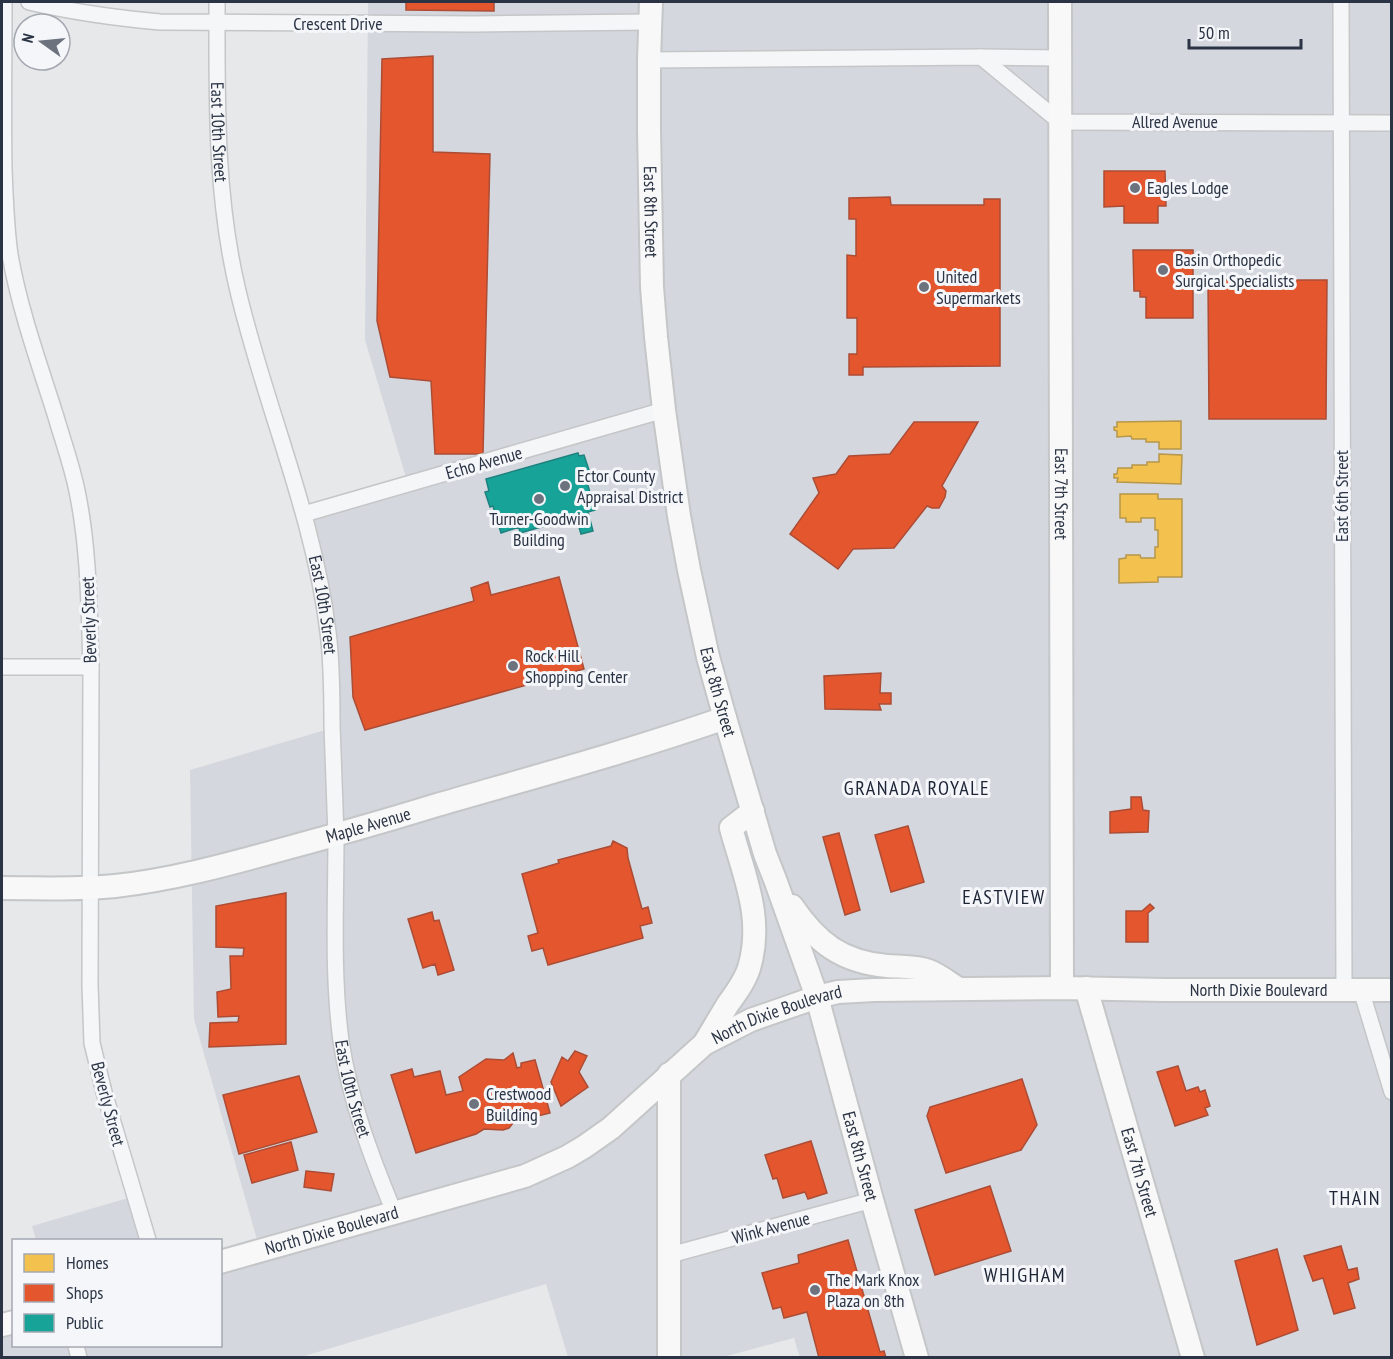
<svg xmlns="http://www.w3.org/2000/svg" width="1393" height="1359" font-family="'PT Sans Narrow',sans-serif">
<rect width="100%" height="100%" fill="#e6e8ea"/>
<path fill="#d4d7dd" d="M368 2H1391V1357L800 1358 794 1338 723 1357H568L546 1284 301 1357 2 1358V1325L13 1322 14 1346H220L221 1262 260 1250 194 1019 190 770 332 728V680L304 514 408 484 365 340Z
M135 1196 148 1240H36L32 1226Z"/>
<path fill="#f2c14e" stroke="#b6974b" stroke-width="1.5" d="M1181 421V449H1159V442H1146V439H1132L1131 436 1117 437V431L1114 430V427H1117V422Z
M1159 454 1182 455 1181 484 1117 482 1118 478H1114V474H1117L1118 468H1132V465H1147V462H1159Z
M1120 494H1158V499H1182V577H1158V582L1119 583V559L1126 558V555H1140L1141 558H1155V547H1158V530H1155V518H1141V522H1126V518H1120Z"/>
<path fill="#e4572e" stroke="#ac4c35" stroke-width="1.5" d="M406 2H494V11L406 10Z
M433 56V152L490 154 483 454H435L431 381 390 377 377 321 382 59Z
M1104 171H1165L1166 206H1158V223H1124V206L1104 207Z
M890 197 891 205H984V199H1000V366L863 367V375H849V354H857V318H847V255L856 256V219H849V198Z
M1133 250H1193V318H1146V297H1140V291H1134Z
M1208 280H1327L1326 419H1209Z
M914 422H978L942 486 946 491 945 497 939 508H932L927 506 894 548 853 549 838 569 790 534 819 493 813 478 836 474 849 456 890 454Z
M559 577 584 669 365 730 353 697 350 637 474 601 471 588 488 582 491 595Z
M881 673 880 693H891V704H879L881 710 825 709 824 676Z
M1131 797H1141L1143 810 1149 811 1148 832 1110 833V812L1131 809Z
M908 826 924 882 891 892 875 835Z
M839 833 860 910 845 915 823 837Z
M613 841 627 848 628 858 642 909 648 907 652 923 640 926 643 938 548 965 543 948 532 951 528 936 538 933 522 874 559 863 558 860 611 846Z
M286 893V1044L209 1047 210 1023 238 1022 239 1016 218 1017 217 992 231 989 230 956H243L244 948 216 947V906Z
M1150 904 1154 908 1148 913V942H1126V911H1142Z
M432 912 434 921 439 920 454 970 438 975 435 964 423 968 408 919Z
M575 1051 587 1056 579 1072 588 1087 561 1106 551 1082 562 1057 568 1061Z
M513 1053 517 1068 521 1067V1063L535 1060 550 1113 529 1118 527 1113 513 1123 509 1128 503 1130 484 1129 476 1134 416 1153 391 1075 412 1069 414 1077 440 1071 446 1095 463 1091 459 1077 486 1059 504 1060Z
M1178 1066 1186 1091 1198 1087 1200 1092 1205 1090 1210 1106 1205 1108 1208 1115 1175 1126 1157 1072Z
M299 1076 317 1132 239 1154 223 1095Z
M1022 1079 1037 1125 1021 1150 946 1173 927 1116 930 1107Z
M811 1141 827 1193 808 1199 805 1192 783 1198 777 1178 773 1179 765 1155Z
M291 1142 298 1170 252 1183 244 1155Z
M306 1171 334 1174 331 1191 304 1187Z
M990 1186 1011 1251 935 1275 915 1210Z
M848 1240 880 1352 884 1351 886 1358H819L807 1312 784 1318 781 1307 773 1309 762 1273 799 1263 798 1255Z
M1341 1246 1348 1270 1357 1268 1359 1279 1348 1283 1355 1308 1334 1314 1323 1278 1313 1281 1304 1256Z
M1277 1249 1298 1330 1257 1345 1235 1261Z"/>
<path fill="#17a398" stroke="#1d827f" stroke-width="1.5" d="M578 453 579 456 584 455 590 473 585 475 595 510 588 512 593 531 581 534 576 517 520 533 519 527 501 533 493 506 490 507 485 492 489 491 486 479Z"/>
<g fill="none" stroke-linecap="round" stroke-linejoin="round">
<defs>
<g id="street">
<path d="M4 2C4 57 3 113 4 169 5 198 6 227 10 255 20 311 39 363 56 417 63 441 72 466 77 491 89 548 89 609 91 667L90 985 92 1043 104 1092 148 1240"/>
<path d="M29 2C72 12 115 18 160 22L474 24 650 22"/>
<path id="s1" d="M217 2C217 99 215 196 238 291 265 406 314 515 328 632 332 663 332 694 332 725 333 762 335 799 336 836 336 904 332 973 341 1041 350 1101 371 1156 394 1212"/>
<path d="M1341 2 1344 991"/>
<path d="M981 57 1060 58"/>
<path d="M649 60 981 57 1060 122 1392 123"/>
<path d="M304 514 664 410"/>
<path d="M2 667H91"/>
<path d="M1361 990 1392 1092"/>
<path d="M670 1255 872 1200"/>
<path d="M76 1346 79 1358"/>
</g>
<g id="secondary">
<path id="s2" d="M651 2 649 60V130L652 287 656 337 664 410 679 516 689 570 708 657 725 718 765 854 776 882 817 997 872 1200 917 1358"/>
<path id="s3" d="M1060 2 1062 988"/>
<path id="s4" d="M2 888C39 888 78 890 115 886 171 880 226 865 280 850 332 836 385 821 437 805 534 777 630 751 725 718"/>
<path d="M792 906C817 943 842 962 887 966 900 967 917 966 929 971 939 975 948 982 957 988"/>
<path id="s5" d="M1086 988 1193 1358"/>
<path d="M704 1044C712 1031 720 1017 728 1004 736 993 745 981 749 968 764 918 744 876 731 828L753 811"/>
<path id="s6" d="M220 1262 525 1176 567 1157 584 1147 611 1128 704 1044 751 1020 817 997 838 992 874 990 1062 988 1165 990H1392"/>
<path d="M2 1325 14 1322"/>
<path d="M669 1358V1074"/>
</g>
</defs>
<use href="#street" stroke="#c4c6c8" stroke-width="18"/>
<use href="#secondary" stroke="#c4c6c8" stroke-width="26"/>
<use href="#street" stroke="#f5f6f7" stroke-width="15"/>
<use href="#secondary" stroke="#f8f8f8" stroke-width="22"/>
</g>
<g fill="#6c737f" stroke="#f4f6f9" stroke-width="2">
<circle cx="1135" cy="188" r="6"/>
<circle cx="1163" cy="270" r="6"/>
<circle cx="924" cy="287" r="6"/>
<circle cx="565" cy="486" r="6"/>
<circle cx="539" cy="499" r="6"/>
<circle cx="513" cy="666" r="6"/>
<circle cx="474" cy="1104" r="6"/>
<circle cx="815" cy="1290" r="6"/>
</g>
<g text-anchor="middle" stroke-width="6" stroke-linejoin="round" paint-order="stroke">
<g font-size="18" fill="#2b3445" stroke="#f4f6f9">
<text x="338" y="30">Crescent Drive</text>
<text x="1175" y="128">Allred Avenue</text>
<text dy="6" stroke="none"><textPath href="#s1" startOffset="130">East 10th Street</textPath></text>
<text dy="6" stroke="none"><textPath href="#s2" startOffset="210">East 8th Street</textPath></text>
<text transform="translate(484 463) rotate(-16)" y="6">Echo Avenue</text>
<text dy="6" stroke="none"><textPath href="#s3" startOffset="492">East 7th Street</textPath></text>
<text transform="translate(1342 496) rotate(-90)" y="6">East 6th Street</text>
<text dy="6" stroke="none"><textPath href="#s1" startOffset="616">East 10th Street</textPath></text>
<text transform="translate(89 620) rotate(-92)" y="6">Beverly Street</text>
<text dy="6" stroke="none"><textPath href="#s2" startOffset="696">East 8th Street</textPath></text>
<text dy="6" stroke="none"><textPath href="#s4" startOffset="374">Maple Avenue</textPath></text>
<text dy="6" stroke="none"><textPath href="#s6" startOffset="1106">North Dixie Boulevard</textPath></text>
<text dy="6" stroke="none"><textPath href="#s6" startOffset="620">North Dixie Boulevard</textPath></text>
<text dy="6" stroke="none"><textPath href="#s1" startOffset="1102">East 10th Street</textPath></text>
<text transform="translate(108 1104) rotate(75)" y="6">Beverly Street</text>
<text dy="6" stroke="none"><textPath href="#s2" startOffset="1182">East 8th Street</textPath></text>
<text dy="6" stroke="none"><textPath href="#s5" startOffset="192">East 7th Street</textPath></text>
<text transform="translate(771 1228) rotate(-15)" y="6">Wink Avenue</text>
<text dy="6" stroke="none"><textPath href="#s6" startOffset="116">North Dixie Boulevard</textPath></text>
</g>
<g font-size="18" fill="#2b3445" stroke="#f4f6f9" text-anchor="start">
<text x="1147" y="194">Eagles Lodge</text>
<text x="1175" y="266">Basin Orthopedic<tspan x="1175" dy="21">Surgical Specialists</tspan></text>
<text x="936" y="283">United<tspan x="936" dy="21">Supermarkets</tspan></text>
<text x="577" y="482">Ector County<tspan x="577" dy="21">Appraisal District</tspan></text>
<text x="539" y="525" text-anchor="middle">Turner-Goodwin<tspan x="539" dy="21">Building</tspan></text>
<text x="525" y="662">Rock Hill<tspan x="525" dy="21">Shopping Center</tspan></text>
<text x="486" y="1100">Crestwood<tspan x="486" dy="21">Building</tspan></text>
<text x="827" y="1286">The Mark Knox<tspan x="827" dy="21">Plaza on 8th</tspan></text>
</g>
<g font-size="20" letter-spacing="1.5" fill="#1d2536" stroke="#f4f6f9">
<text x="917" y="795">GRANADA ROYALE</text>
<text x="1004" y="904">EASTVIEW</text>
<text x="1355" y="1205">THAIN</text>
<text x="1025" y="1282">WHIGHAM</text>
</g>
</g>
<rect width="1393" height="1359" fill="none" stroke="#2b3445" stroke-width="6"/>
<rect x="12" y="1239" width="210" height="108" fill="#f4f6f9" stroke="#a4a8b1" stroke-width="1.5"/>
<rect x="24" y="1254" width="30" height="18" fill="#f2c14e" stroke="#a4a8b1" stroke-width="1.5"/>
<text x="66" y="1269" font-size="18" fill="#2b3445">Homes</text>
<rect x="24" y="1284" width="30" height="18" fill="#e4572e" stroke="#a4a8b1" stroke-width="1.5"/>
<text x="66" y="1299" font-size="18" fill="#2b3445">Shops</text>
<rect x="24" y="1314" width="30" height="18" fill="#17a398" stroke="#a4a8b1" stroke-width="1.5"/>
<text x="66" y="1329" font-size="18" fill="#2b3445">Public</text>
<g transform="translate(42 42) rotate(285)"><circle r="28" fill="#f4f6f9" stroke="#a4a8b1" stroke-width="1.5"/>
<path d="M0-4.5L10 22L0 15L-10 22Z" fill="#6c737f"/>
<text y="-9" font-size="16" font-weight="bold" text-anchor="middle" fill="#2b3445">N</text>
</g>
<path d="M1189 39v9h112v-9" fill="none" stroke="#2b3445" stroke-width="3"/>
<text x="1198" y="39" font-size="18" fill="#2b3445" stroke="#f4f6f9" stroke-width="4.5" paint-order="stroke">50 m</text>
</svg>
